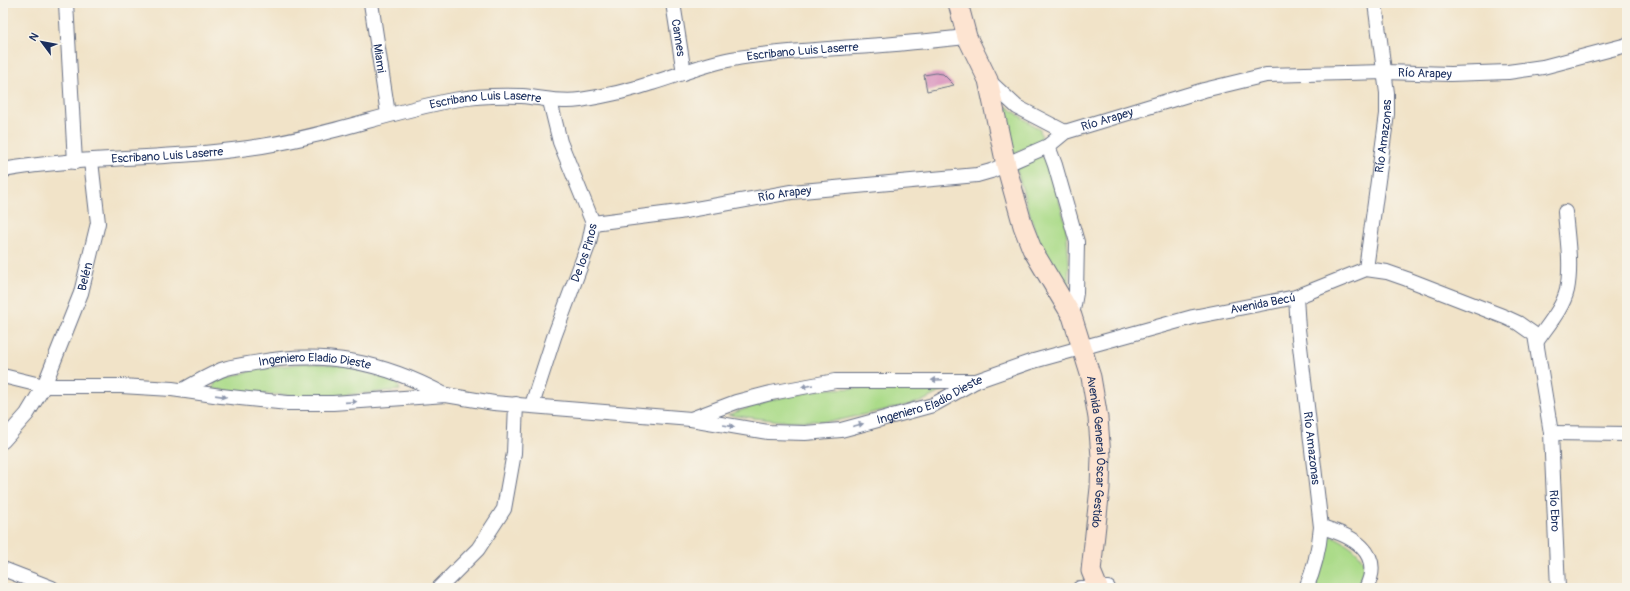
<svg xmlns="http://www.w3.org/2000/svg" width="1630" height="591" font-family="Pangolin,sans-serif">
<rect width="100%" height="100%" fill="#f7f3e8"/>
<filter id="ink" filterUnits="userSpaceOnUse"><feTurbulence type="fractalNoise" baseFrequency=".025" numOctaves="2"/><feDisplacementMap in="SourceGraphic" scale="8" xChannelSelector="R" yChannelSelector="G"/><feConvolveMatrix kernelMatrix="1 2 1 2 8 2 1 2 1" color-interpolation-filters="sRGB"/></filter>
<filter id="wash" filterUnits="userSpaceOnUse"><feTurbulence type="fractalNoise" baseFrequency=".012" numOctaves="4" result="noise"/><feDisplacementMap in="SourceGraphic" scale="16" xChannelSelector="R" yChannelSelector="G"/><feGaussianBlur stdDeviation="0.9" result="paint"/><feColorMatrix in="noise" values="0 0 0 0 0 0 0 0 0 0 0 0 0 0 0 0 0 1.4 0 .05"/><feComposite in="paint" operator="in"/></filter>
<g filter="url(#wash)">
<rect width="100%" height="100%" fill="#f1e3c8"/>
<path fill="#abdb89" stroke="#638574" d="M1006 106 1040 130 1042 140 1013 154Z
M1038 155 1048 160 1066 225 1069 262 1068 289 1050 267 1037 238 1016 168Z
M305 363 350 366 397 383 400 390 325 397 262 394 213 389 215 382 253 370Z
M951 386 921 402 835 421H781L728 415 770 400 824 389Z
M1331 535C1344 542 1366 552 1364 571 1363 576 1358 583 1356 588H1313C1322 572 1327 555 1327 538Z"/>
<g id="blocks">
<path fill="#d88ebb" d="M936 73 943 74 954 85 927 91 924 75Z"/>
</g>
</g>
<g filter="url(#ink)">
<use href="#blocks" fill-opacity="0" stroke="#666e83" stroke-width="1"/>
<g fill="none" stroke-linecap="round" stroke-linejoin="round">
<defs>
<g id="street">
<path d="M66 3 75 162"/>
<path id="s1" d="M371 3 388 114"/>
<path id="s2" d="M673 3 684 73"/>
<path d="M988 80 1017 107 1065 132"/>
<path d="M1048 146 1055 165 1077 242 1076 293 1072 316"/>
<path id="s3" d="M3 170C88 155 177 160 262 146 327 136 389 112 453 100 476 96 499 95 522 96 542 98 560 103 580 100 605 96 629 91 652 83 679 75 704 64 732 59 773 52 813 50 854 47 892 45 929 41 967 37"/>
<path id="s4" d="M593 223 679 212 791 192 977 175 991 171 1048 146 1065 132 1204 90 1266 75 1385 72 1450 74 1508 72 1543 67 1627 45"/>
<path id="s5" d="M1366 269 1387 114V93L1375 3"/>
<path id="s6" d="M1296 297 1298 329 1321 527"/>
<path d="M1537 341C1547 326 1563 308 1567 290 1572 265 1567 237 1565 212"/>
<path id="s7" d="M3 376 44 386H121L172 389 221 396 288 403H333L446 395 494 403 691 419 768 432 805 433 841 430 933 405 976 381 1030 362 1193 317 1296 297 1366 269 1387 272 1407 279 1505 317 1518 323 1535 335 1551 433 1558 588"/>
<path id="s8" d="M183 390C195 383 208 376 221 370 231 366 243 365 254 363 323 349 384 362 445 395"/>
<path id="s9" d="M532 405 554 337 589 243 593 223 560 142 550 101"/>
<path d="M691 419 736 402 771 393 835 381H976"/>
<path d="M1551 433 1627 434"/>
<path id="s10" d="M3 441 27 414 44 386 81 293 98 223 91 161"/>
<path d="M3 569 52 588"/>
<path d="M439 588 478 549 504 509 514 453 516 404"/>
<path d="M1080 588H1108"/>
<path d="M1306 588C1315 568 1319 549 1321 527 1351 535 1385 552 1366 588"/>
</g>
<g id="secondary">
<path id="s11" d="M958 3 967 37 988 80 1006 165 1023 226 1032 249 1072 316 1091 377 1098 418 1101 457 1100 488 1091 571 1098 588"/>
</g>
</defs>
<use href="#street" stroke="#666e83" stroke-width="16"/>
<use href="#secondary" stroke="#666e83" stroke-width="21"/>
<use href="#street" stroke="#fff" stroke-width="14"/>
<use href="#secondary" stroke="#fde4d1" stroke-width="19"/>
</g>
<defs><path id="oneway-solid" d="M-6-.8H1V-3.2L6.5 0L1 3.2V.8H-6Z"/></defs>
<g fill="#8d97ae">
<use href="#oneway-solid" transform="translate(937 380) rotate(178)"/>
<use href="#oneway-solid" transform="translate(807 386) rotate(170)"/>
<use href="#oneway-solid" transform="translate(221 396) rotate(8)"/>
<use href="#oneway-solid" transform="translate(351 402) rotate(-4)"/>
<use href="#oneway-solid" transform="translate(858 425) rotate(-14)"/>
<use href="#oneway-solid" transform="translate(729 426) rotate(9)"/>
</g>
</g>
<g text-anchor="middle" stroke-width="3" stroke-linejoin="round" paint-order="stroke">
<g font-size="12" fill="#1b2f5e" stroke="#f7f3e8">
<text dy="4" stroke="none"><textPath href="#s2" startOffset="35">Cannes</textPath></text>
<text dy="4" stroke="none"><textPath href="#s3" startOffset="813">Escribano Luis Laserre</textPath></text>
<text dy="4" stroke="none"><textPath href="#s1" startOffset="56">Miami</textPath></text>
<text dy="4" stroke="none"><textPath href="#s4" startOffset="854">Río Arapey</textPath></text>
<text dy="4" stroke="none"><textPath href="#s3" startOffset="489">Escribano Luis Laserre</textPath></text>
<text dy="4" stroke="none"><textPath href="#s4" startOffset="530">Río Arapey</textPath></text>
<text dy="4" stroke="none"><textPath href="#s5" startOffset="134">Río Amazonas</textPath></text>
<text dy="4" stroke="none"><textPath href="#s3" startOffset="165">Escribano Luis Laserre</textPath></text>
<text dy="4" stroke="none"><textPath href="#s4" startOffset="194">Río Arapey</textPath></text>
<text dy="4" stroke="none"><textPath href="#s9" startOffset="161">De los Pinos</textPath></text>
<text dy="4" stroke="none"><textPath href="#s10" startOffset="186">Belén</textPath></text>
<text dy="4" stroke="none"><textPath href="#s7" startOffset="1285">Avenida Becú</textPath></text>
<text dy="4" stroke="none"><textPath href="#s8" startOffset="138">Ingeniero Eladio Dieste</textPath></text>
<text dy="4" stroke="none"><textPath href="#s7" startOffset="937">Ingeniero Eladio Dieste</textPath></text>
<text dy="4" stroke="none"><textPath href="#s6" startOffset="152">Río Amazonas</textPath></text>
<text dy="4" stroke="none"><textPath href="#s11" startOffset="475">Avenida General Óscar Gestido</textPath></text>
<text dy="4" stroke="none"><textPath href="#s7" startOffset="1754">Río Ebro</textPath></text>
</g>
</g>
<rect width="1630" height="591" fill="none" stroke="#f7f3e8" stroke-width="16"/>
<g transform="translate(42 42) rotate(302)" stroke="#f7f3e8" stroke-width="3" paint-order="stroke">
<path d="M0-3L7 15L0 10L-7 15Z" fill="#1b2f5e"/>
<text y="-6" font-size="11" font-weight="bold" text-anchor="middle" fill="#1b2f5e">N</text>
</g>
</svg>
